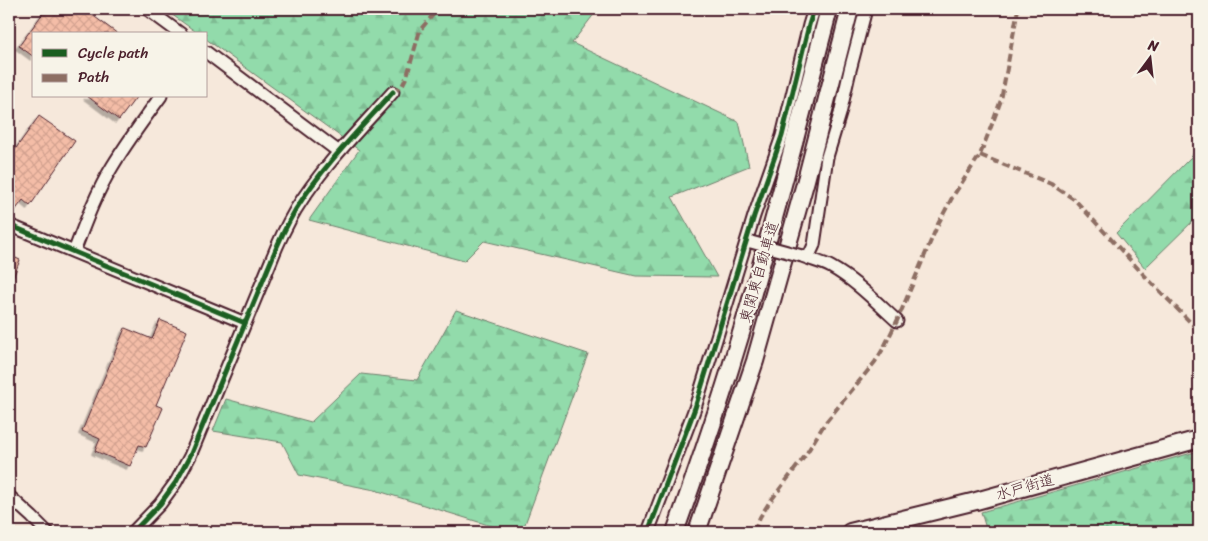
<svg xmlns="http://www.w3.org/2000/svg" width="1208" height="541" font-family="Sriracha,'Klee One',sans-serif">
<defs>
<pattern id="forest-firs" width="22" height="20" patternUnits="userSpaceOnUse" patternTransform="scale(1.25)"><rect width="22" height="20" fill="#92dbab"/><path d="M5 1l3.5 6h-7zM16 11l3.5 6h-7z" fill="#7fbc93"/></pattern>
<pattern id="building-cross-hatch" width="8" height="8" patternUnits="userSpaceOnUse" patternTransform="scale(1.25)"><rect width="8" height="8" fill="#f4bda7"/><path d="M0 0l8 8M0 8l8-8" fill="none" stroke="#d3a290"/></pattern>
<filter id="shadow"><feDropShadow dx="-3.5" dy="3.5" stdDeviation="0" flood-color="#0004"/></filter>
</defs>
<rect width="100%" height="100%" fill="#f6e8db"/>
<filter id="ink" filterUnits="userSpaceOnUse"><feTurbulence type="fractalNoise" baseFrequency=".02" numOctaves="2"/><feDisplacementMap in="SourceGraphic" scale="10" xChannelSelector="R" yChannelSelector="G"/><feConvolveMatrix kernelMatrix="1 2 1 2 8 2 1 2 1" color-interpolation-filters="sRGB"/></filter>
<g filter="url(#ink)">
<path fill="url(#forest-firs)" stroke="#6e7d6b" d="M164 9H598L572 43 739 122 749 166 672 197 717 277 636 276 484 241 464 261 309 220 359 150 206 39V34H199Z
M1199 141V215L1145 268 1116 233 1192 156Z
M456 310 588 354 522 532H511L375 490 299 475 282 442 213 431 226 399 311 422 361 374 417 380Z
M1199 451V532H987L981 512Z"/>
<path fill="url(#building-cross-hatch)" stroke="#4a1f2b" filter="url(#shadow)" d="M46 9H84L118 34H34V57L19 46Z
M87 96H137L119 120Z
M39 116 75 141 30 206 23 200 14 212 9 209V158Z
M9 255 20 260 9 288Z
M160 320 187 331 156 405 163 408 146 447 139 445 130 466 95 451 100 439 82 431 125 328 152 339Z"/>
<g fill="none" stroke-linecap="round" stroke-linejoin="round">
<defs>
<path id="minor" d="M147 9 181 34
M206 52 339 152
M9 225 245 323
M74 252C85 223 96 193 112 167 127 142 144 119 161 96
M802 256C811 260 822 262 831 267 856 281 876 302 897 321
M808 258 814 245 827 157 840 114 850 70 866 9
M9 496 32 517 47 532
M133 532 160 504 176 482 190 456 271 261C278 243 286 226 296 209 322 167 360 129 393 92
M648 532 695 408 754 216 782 136 809 25 814 9"/>
<path id="highway" d="M675 532C696 473 717 413 735 353 770 239 799 124 829 9
M697 532 755 361 806 180 850 9
M850 532 976 501 1199 439"/>
</defs>
<use href="#minor" stroke="#4a1f2b" stroke-width="15"/>
<use href="#highway" stroke="#4a1f2b" stroke-width="20"/>
<use href="#minor" stroke="#f7f3e8" stroke-width="11"/>
<use href="#highway" stroke="#f7f3e8" stroke-width="16"/>
<defs>
<path id="minor-bridge" d="M751 242 802 256"/>
</defs>
<use href="#minor-bridge" stroke="#4a1f2b" stroke-width="15" stroke-linecap="butt"/>
<use href="#minor-bridge" stroke="#f7f3e8" stroke-width="11"/>
<path stroke="#8d6e63" stroke-width="4" stroke-dasharray="8 4" stroke-linecap="butt" d="M393 92 402 86 407 76 420 30 438 9
M980 155 1051 184 1075 200 1143 274 1199 331
M754 532 760 517 769 503 805 456 825 423 875 362 883 349 897 321 938 224 953 196 980 155 994 119 1001 100 1005 79 1018 9"/>
<defs>
<path id="cycleway" d="M9 225 245 323
M133 532 160 504 176 482 190 456 271 261C278 243 286 226 296 209 322 167 360 129 393 92
M648 532 695 408 754 216 782 136 809 25 814 9"/>
</defs>
<use href="#cycleway" stroke="#f7f3e8" stroke-width="8"/>
<use href="#cycleway" stroke="#1b5e20" stroke-width="5"/>
</g>
</g>
<g text-anchor="middle" stroke-width="4.5" stroke-linejoin="round" paint-order="stroke">
<g font-size="15" fill="#4a1f2b" stroke="#f7f3e8">
<text transform="translate(759 272) rotate(-74)" y="5">東関東自動車道</text>
<text transform="translate(1025 487) rotate(-16)" y="5">水戸街道</text>
</g>
</g>
<rect width="1208" height="541" fill="none" stroke="#f7f3e8" stroke-width="30"/>
<rect x="15" y="15" width="1178" height="511" fill="none" stroke="#4a1f2b" stroke-width="2" filter="url(#ink)"/>
<rect x="32" y="32" width="175" height="65" fill="#f7f3e8" stroke="#b29e9c"/>
<rect x="42" y="49" width="25" height="8" fill="#1b5e20" stroke="#b29e9c"/>
<text x="78" y="58" font-size="15" fill="#4a1f2b">Cycle path</text>
<rect x="42" y="74" width="25" height="8" fill="#8d6e63" stroke="#b29e9c"/>
<text x="78" y="82" font-size="15" fill="#4a1f2b">Path</text>
<g transform="translate(1150 58) rotate(15)" stroke="#f7f3e8" stroke-width="4" paint-order="stroke">
<path d="M0-4L9 19L0 12L-9 19Z" fill="#4a1f2b"/>
<text y="-8" font-size="14" font-weight="bold" text-anchor="middle" fill="#4a1f2b">N</text>
</g>
</svg>
